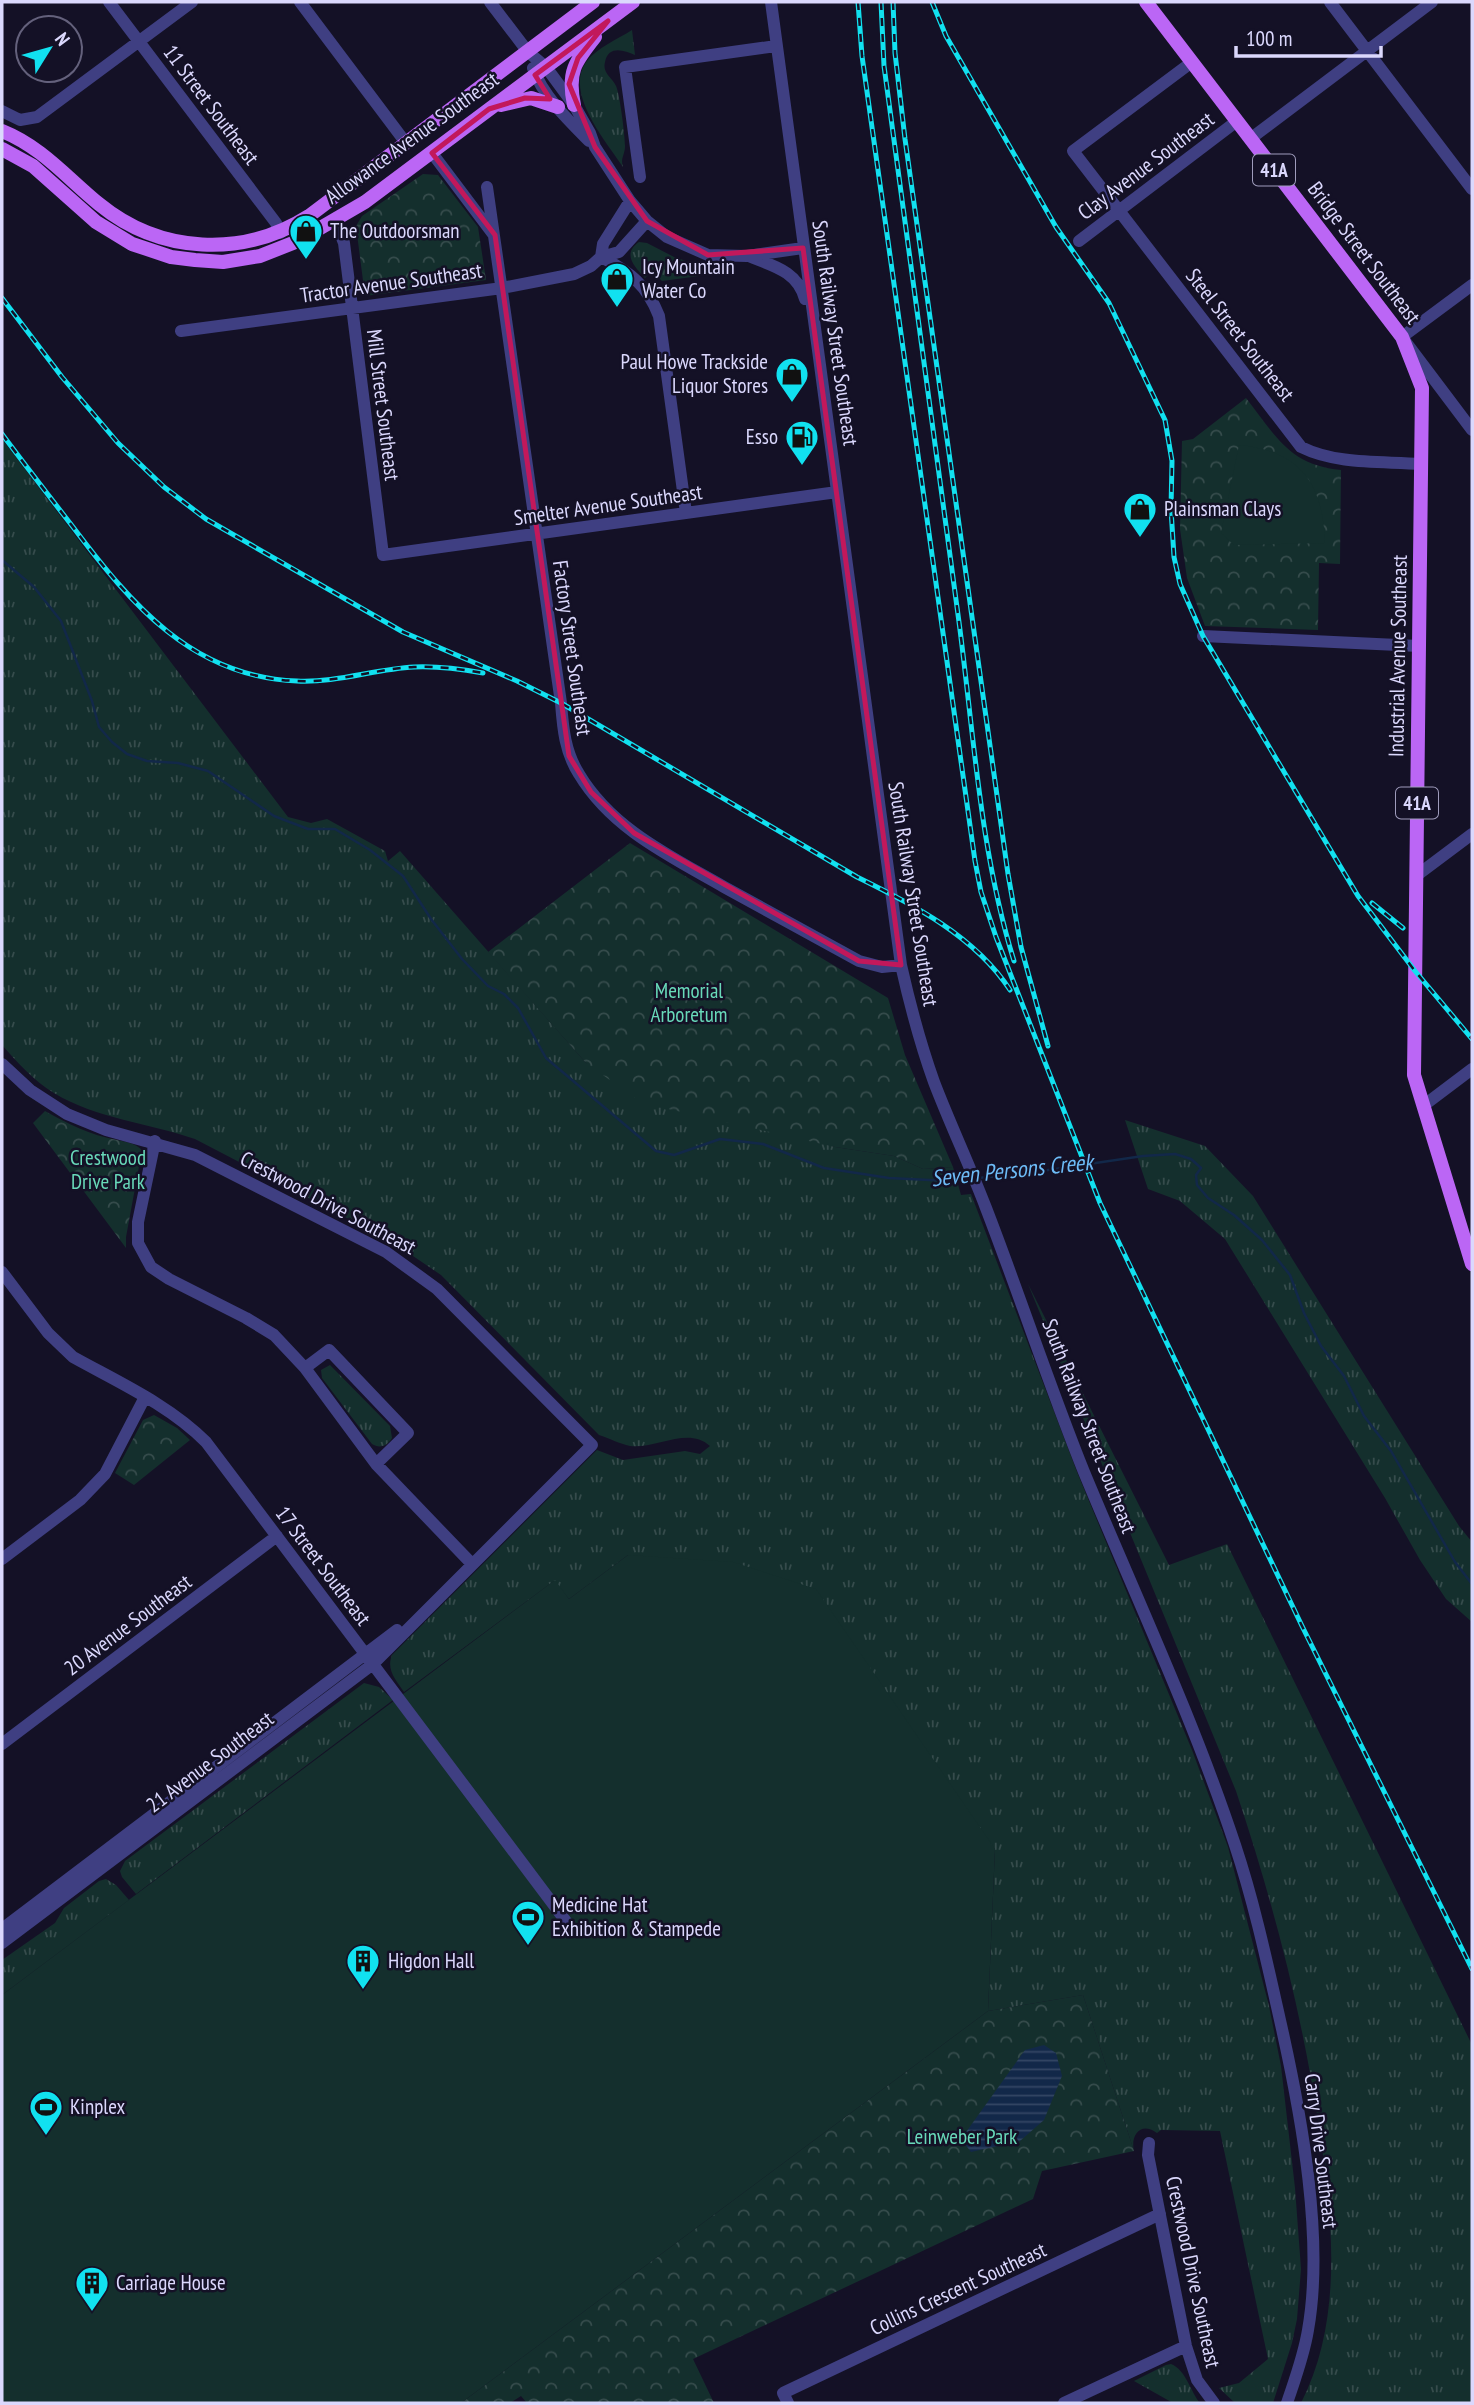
<svg xmlns="http://www.w3.org/2000/svg" width="1474" height="2405" font-family="'PT Sans Narrow',sans-serif">
<defs>
<pattern id="grass-tufts" width="24" height="20" patternUnits="userSpaceOnUse" patternTransform="scale(1.75)"><rect width="24" height="20" fill="#142f2d"/><path d="M3 7l-1-3M5 7V3M7 7l1-3M15 17l-1-3M17 17v-4M19 17l1-3" fill="none" stroke="#364c4c"/></pattern>
<pattern id="forest-crowns" width="20" height="18" patternUnits="userSpaceOnUse" patternTransform="scale(1.75)"><rect width="20" height="18" fill="#142f2d"/><path d="M2 6a3 3 0 1 1 6 0M12 15a3 3 0 1 1 6 0" fill="none" stroke="#364c4c"/></pattern>
<pattern id="water-rules" width="6" height="5" patternUnits="userSpaceOnUse" patternTransform="scale(1.75)"><rect width="6" height="5" fill="#122849"/><path d="M0 2.5h6" fill="none" stroke="#344664"/></pattern>
</defs>
<rect width="100%" height="100%" fill="#141126"/>
<path fill="url(#grass-tufts)" d="M632 30 635 55C624 50 608 45 605 62 602 73 612 77 616 86 620 95 625 136 625 146 625 155 620 158 623 167 606 141 563 92 587 61 597 48 618 39 632 30Z
M639 242 647 243 674 257 722 273 662 281 652 271 645 278C634 266 622 254 639 242Z
M2 439 288 817 311 823 327 819 385 851 388 861 400 851 586 1063 835 1147 894 1156 923 1169 953 1167 961 1195 971 1194 1077 1472 1192 1750 1228 1847 1269 2006 1281 2066 1295 2188 1301 2269 1297 2319 1292 2343 1273 2403H1235L1219 2388 1239 2383 1268 2359 1220 2131 1161 2130 1157 2133C1141 2121 1130 2135 1134 2151L1083 1995 988 2011 995 1849 628 1555 569 1599 554 1581 404 1692C396 1680 386 1670 392 1655L597 1450 623 1460 685 1451 700 1454 710 1446C688 1426 657 1449 630 1446 620 1444 609 1438 599 1435L441 1275 391 1241 195 1139C149 1123 97 1119 54 1093 34 1081 18 1063 2 1045Z
M1125 1120 1205 1146 1253 1196 1459 1526 1472 1542V1622L1446 1599 1420 1560 1385 1498 1225 1239 1180 1201 1148 1189Z
M1028 1284 1169 1565 1227 1544 1472 2045V2403H1301C1345 2317 1332 2213 1318 2121 1301 2008 1272 1899 1236 1791Z
M330 1365 390 1426 392 1438C387 1446 380 1449 372 1444L322 1378 321 1370Z
M364 1683 379 1687 393 1700 136 1894 122 1877 120 1871 125 1861Z
M106 1879 116 1885 129 1900 2 1995V1960L55 1923 64 1908 99 1881Z
M1171 2364C1186 2370 1190 2391 1200 2403H1173L1134 2381 1166 2365Z"/>
<path fill="url(#forest-crowns)" d="M423 174 438 175 478 227 486 280 365 296 356 226 362 216Z
M1246 398C1276 436 1289 465 1341 470L1340 564 1319 563 1318 630 1205 626 1187 578 1180 529 1182 441 1193 439Z
M630 843 888 998 905 1055 953 1167 923 1169 894 1156 835 1147 642 1103 586 1063 488 952Z
M45 1111C68 1124 90 1135 117 1140 126 1142 135 1143 142 1150L126 1237V1248L33 1123Z
M154 1415 177 1428 190 1440 134 1485 115 1473 143 1420Z
M1083 1995 1134 2151 1042 2171 1033 2199 693 2359 714 2403H527L521 2396 510 2403H461L988 2011Z"/>
<path fill="#142f2d" d="M1239 445C1301 451 1323 484 1325 543L1234 545 1221 533Z
M628 1555 733 1562 816 1589 995 1849 988 2011 461 2403H2V1995L555 1580 569 1599Z"/>
<path fill="url(#water-rules)" d="M1044 2045 1056 2053 1062 2076 1044 2120 1020 2141 971 2152 961 2139 1025 2050Z"/>
<g fill="none" stroke-linecap="round" stroke-linejoin="round">
<path stroke="#122849" stroke-width="2.5" d="M2 560 34 587 61 621 92 701 99 727 112 742 127 754 147 761 178 763 208 771 274 816 308 829H335L370 850 403 876 431 919 462 959 488 986 504 994 518 1008 546 1058 656 1151 674 1155 720 1139 763 1144 824 1168 889 1178 949 1181 971 1179
M977 1178 1014 1175 1143 1156 1175 1154 1191 1159 1201 1168 1196 1175 1197 1185 1208 1198 1234 1215 1262 1240 1290 1275 1304 1313 1321 1346 1344 1376 1364 1416 1391 1451 1455 1562 1472 1584"/>
<path stroke="#3f3f82" stroke-width="12" d="M109 2 276 223 280 233
M300 2 406 143
M490 2 528 52 546 67 574 105 590 133 595 147 630 201 647 221 667 237 708 255 747 256 803 248
M771 2 901 965C910 1005 920 1043 934 1082 950 1124 970 1166 986 1208 1020 1296 1049 1385 1084 1472 1135 1595 1193 1718 1235 1845 1255 1905 1268 1967 1282 2029 1302 2119 1324 2240 1308 2330 1304 2355 1295 2379 1287 2403
M1330 2 1472 189
M1192 62 1073 151 1301 447C1337 465 1382 461 1421 464
M533 68C542 95 569 121 589 141
M2 111 20 120 37 117 192 2
M1250 139 1432 2
M432 153 493 234
M640 177 625 67 776 46
M487 187 561 703C563 729 565 752 579 774 612 829 670 856 724 887 769 912 814 936 859 961L882 967 901 965
M335 220 344 243 383 555 837 492
M1079 241 1237 121
M601 257C630 272 647 285 659 316L686 513
M601 257 603 244 630 201
M751 257C774 266 798 272 805 299
M1472 285 1402 337 1472 430
M181 331 502 288 574 274 591 266 601 257 619 252 647 221
M1203 636 1419 646
M1416 876 1472 834
M2 1064 30 1090 67 1114 106 1130 195 1155 386 1252 437 1289 592 1445 373 1664 2 1943
M1423 1106 1472 1069
M155 1141 138 1222V1243L151 1267 169 1279 246 1318 274 1335 305 1368 376 1464 472 1564
M2 1272 48 1333 73 1357C120 1383 169 1405 206 1442L571 1928
M305 1368 329 1350 408 1433 376 1464
M2 1559 80 1500 105 1474 145 1397
M2 1744 277 1536
M2 1929 397 1630
M1149 2143 1148 2155 1186 2346 1197 2380 1214 2403
M788 2403 783 2393 1160 2214
M1064 2403 1186 2346"/>
<path stroke="#bb66f5" stroke-width="14" d="M1146 2 1402 337 1422 388 1414 1075 1472 1264
M501 105 531 98 558 107
M574 105C567 72 575 62 595 37
M2 131C42 147 67 178 99 204 160 254 243 258 309 216L593 2
M2 149 33 166 96 222 132 244 171 257 195 260 223 262 260 256 298 241 365 202 633 2"/>
<defs>
<path id="rail" d="M858 2 862 56 975 861 981 892 996 937 1100 1203 1302 1626 1472 1969
M881 2 884 66C909 251 934 437 959 622 974 736 980 851 1014 961
M893 2 895 53 905 139 1008 874 1021 947 1048 1046
M932 2 946 36 1056 227 1109 303 1165 420 1172 461 1171 509 1174 557 1180 584 1203 636 1358 896 1415 971 1472 1039
M2 298 62 377 118 443 164 487 206 519 403 632 517 681 561 703 857 877C912 904 975 936 1010 990
M2 434C25 465 49 496 73 527 131 604 192 677 297 681 336 683 375 669 414 667 437 666 461 669 483 673
M1372 903 1403 928"/>
</defs>
<use href="#rail" stroke="#11e1f0" stroke-width="5"/>
<use href="#rail" stroke="#141126" stroke-width="2.5" stroke-dasharray="8" stroke-linecap="butt"/>
</g>
<path fill="none" stroke="#c2185b" stroke-width="5" stroke-linejoin="round" d="M608 21 578 58 569 84 595 147 647 221 708 255 803 248 901 965 859 961 634 833 591 792 569 756 495 235 432 153 489 109 525 98 550 99 535 75Z"/>
<defs>
<symbol id="shop-pin" viewBox="-11 -11 22 30"><path d="M0 17L-7.5 6A9.5 9.5 0 1 1 7.5 6Z" fill="#11e1f0" stroke="#141126"/><path d="M-5-2.5h2.3a2.7 3.5 0 0 1 5.4 0H5L5.5 6h-11ZM-1.5-2.5h3a1.5 2.3 0 0 0-3 0Z" fill="#111"/></symbol>
<symbol id="fuel-pin" viewBox="-11 -11 22 30"><path d="M0 17L-7.5 6A9.5 9.5 0 1 1 7.5 6Z" fill="#11e1f0" stroke="#141126"/><path d="M-5.5-6h7V0h2V4h1.3V-2.5L3-4.5l.8-.8L6-3V5H2.5V1h-1V6h-7ZM-4.2-4.7v3.2H.2V-4.7Z" fill="#111"/></symbol>
<symbol id="stadium-pin" viewBox="-11 -11 22 30"><path d="M0 17L-7.5 6A9.5 9.5 0 1 1 7.5 6Z" fill="#11e1f0" stroke="#141126"/><path d="M0-5a6.5 5 0 1 0 0 10a6.5 5 0 1 0 0-10ZM-3.5-1.8h7v3.6h-7Z" fill="#111"/></symbol>
<symbol id="building-pin" viewBox="-11 -11 22 30"><path d="M0 17L-7.5 6A9.5 9.5 0 1 1 7.5 6Z" fill="#11e1f0" stroke="#141126"/><path d="M-4-6H4V6H1V3H-1V6H-4ZM-2.5-4.3h1.7v1.8h-1.7ZM.8-4.3h1.7v1.8H.8ZM-2.5-1h1.7V.8h-1.7ZM.8-1h1.7V.8H.8Z" fill="#111"/></symbol>
</defs>
<g fill-rule="evenodd">
<use href="#shop-pin" x="287" y="212" width="38" height="52"/>
<use href="#shop-pin" x="598" y="260" width="38" height="52"/>
<use href="#shop-pin" x="773" y="355" width="38" height="52"/>
<use href="#fuel-pin" x="783" y="418" width="38" height="52"/>
<use href="#shop-pin" x="1121" y="490" width="38" height="52"/>
<use href="#stadium-pin" x="509" y="1898" width="38" height="52"/>
<use href="#building-pin" x="344" y="1942" width="38" height="52"/>
<use href="#stadium-pin" x="27" y="2088" width="38" height="52"/>
<use href="#building-pin" x="73" y="2264" width="38" height="52"/>
</g>
<g text-anchor="middle" stroke-width="5" stroke-linejoin="round" paint-order="stroke">
<g fill="#141126" stroke="#9f9cbc" stroke-width="2">
<rect x="1253" y="154.5" width="42" height="31" rx="5"/>
<rect x="1396" y="787.5" width="42" height="31" rx="5"/>
</g>
<g font-size="19" font-weight="bold" fill="#dbd8fd">
<text x="1274" y="177">41A</text>
<text x="1417" y="810">41A</text>
</g>
<g font-size="21" fill="#dbd8fd" stroke="#141126">
<text transform="translate(211 105) rotate(53)" y="7">11 Street Southeast</text>
<text transform="translate(412 138) rotate(-36)" y="7">Allowance Avenue Southeast</text>
<text transform="translate(1146 166) rotate(-37)" y="7">Clay Avenue Southeast</text>
<text transform="translate(1364 253) rotate(53)" y="7">Bridge Street Southeast</text>
<text transform="translate(391 283) rotate(-8)" y="7">Tractor Avenue Southeast</text>
<text transform="translate(835 333) rotate(82)" y="7">South Railway Street Southeast</text>
<text transform="translate(1240 335) rotate(52)" y="7">Steel Street Southeast</text>
<text transform="translate(383 405) rotate(83)" y="7">Mill Street Southeast</text>
<text transform="translate(608 505) rotate(-8)" y="7">Smelter Avenue Southeast</text>
<text transform="translate(572 648) rotate(82)" y="7">Factory Street Southeast</text>
<text transform="translate(1398 656) rotate(-89)" y="7">Industrial Avenue Southeast</text>
<text transform="translate(913 894) rotate(81)" y="7">South Railway Street Southeast</text>
<text transform="translate(328 1203) rotate(28)" y="7">Crestwood Drive Southeast</text>
<text transform="translate(1089 1426) rotate(69)" y="7">South Railway Street Southeast</text>
<text transform="translate(323 1566) rotate(53)" y="7">17 Street Southeast</text>
<text transform="translate(128 1625) rotate(-37)" y="7">20 Avenue Southeast</text>
<text transform="translate(210 1762) rotate(-37)" y="7">21 Avenue Southeast</text>
<text transform="translate(1321 2151) rotate(83)" y="7">Carry Drive Southeast</text>
<text transform="translate(1193 2272) rotate(78)" y="7">Crestwood Drive Southeast</text>
<text transform="translate(958 2289) rotate(-25)" y="7">Collins Crescent Southeast</text>
</g>
<g font-size="21" fill="#dbd8fd" stroke="#141126" text-anchor="start">
<text x="330" y="238">The Outdoorsman</text>
<text x="642" y="274">Icy Mountain<tspan x="642" dy="24">Water Co</tspan></text>
<text x="768" y="369" text-anchor="end">Paul Howe Trackside<tspan x="768" dy="24">Liquor Stores</tspan></text>
<text x="778" y="444" text-anchor="end">Esso</text>
<text x="1164" y="516">Plainsman Clays</text>
<text x="552" y="1912">Medicine Hat<tspan x="552" dy="24">Exhibition &amp; Stampede</tspan></text>
<text x="388" y="1968">Higdon Hall</text>
<text x="70" y="2114">Kinplex</text>
<text x="116" y="2290">Carriage House</text>
</g>
<g font-size="21" fill="#68d9b9" stroke="#141126">
<text x="689" y="998">Memorial<tspan x="689" dy="24">Arboretum</tspan></text>
<text x="108" y="1165">Crestwood<tspan x="108" dy="24">Drive Park</tspan></text>
<text x="962" y="2144">Leinweber Park</text>
</g>
<g font-size="23" font-style="italic" fill="#6dbbf6" stroke="#141126">
<text transform="translate(1012 1170) rotate(-6)" y="8">Seven Persons Creek</text>
</g>
</g>
<rect width="1474" height="2405" fill="none" stroke="#dbd8fd" stroke-width="7"/>
<g transform="translate(49 49) rotate(53)"><circle r="33" fill="#141126" stroke="#64617c" stroke-width="2"/>
<path d="M0-5L12 26L0 18L-12 26Z" fill="#11e1f0"/>
<text y="-10" font-size="19" font-weight="bold" text-anchor="middle" fill="#dbd8fd">N</text>
</g>
<path d="M1236 46v10h145v-10" fill="none" stroke="#dbd8fd" stroke-width="3.5"/>
<text x="1246" y="46" font-size="21" fill="#dbd8fd" stroke="#141126" stroke-width="5" paint-order="stroke">100 m</text>
</svg>
